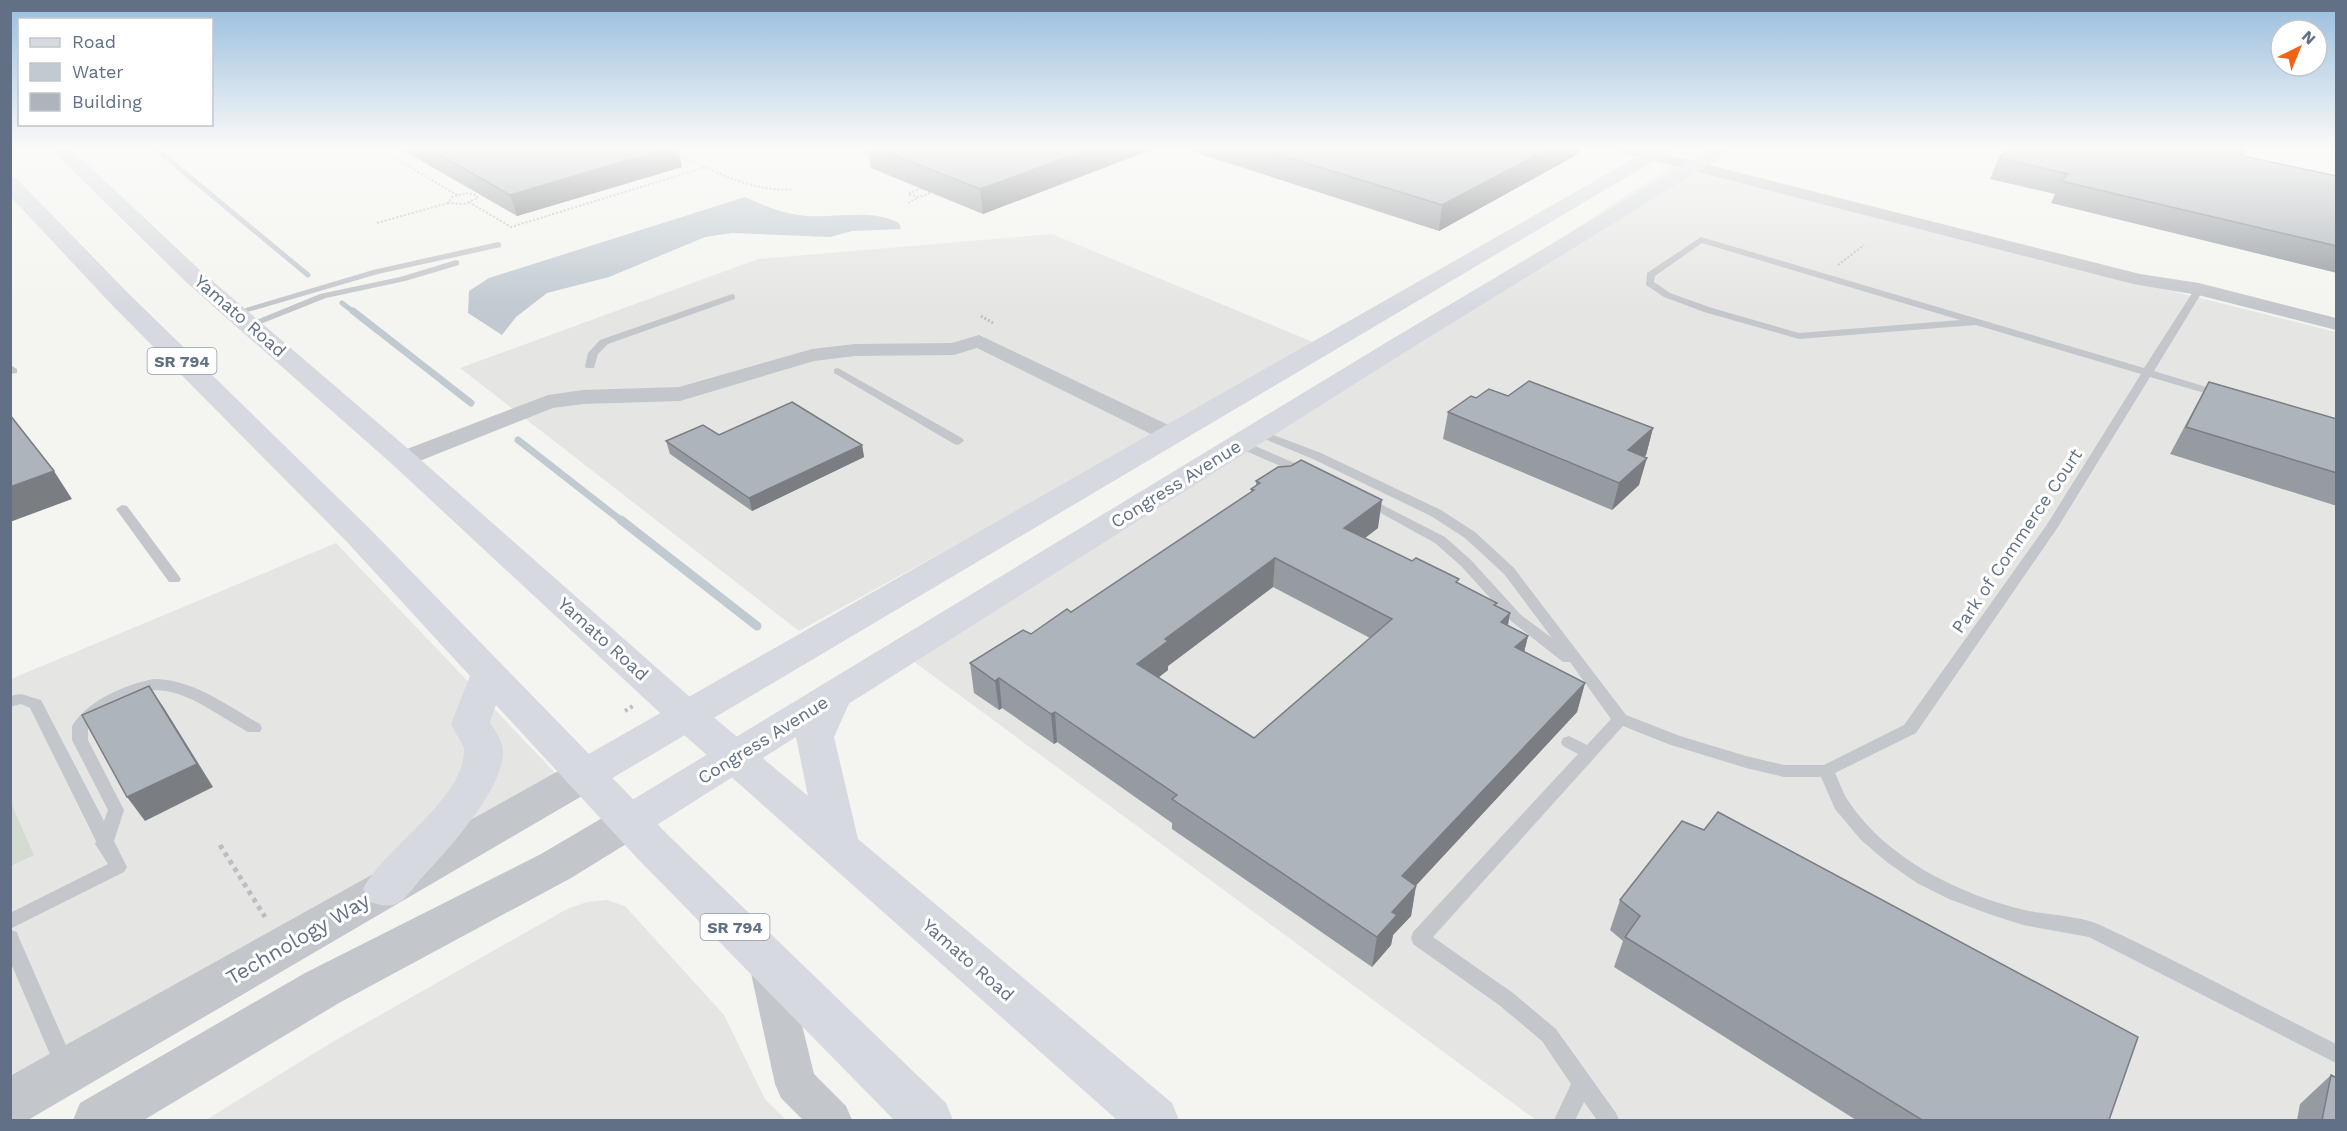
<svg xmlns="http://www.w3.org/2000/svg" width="2347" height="1131" font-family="'Work Sans',sans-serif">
<rect width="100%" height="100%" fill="#f4f5f0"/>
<path fill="#e5e6e4" d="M1672 166 2336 332V1120H1536L913 661Z
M1052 234 1320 345 799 631 460 368 758 259Z
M336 543 560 778 11 1093V679Z
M607 900 625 906 724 1015 765 1099 786 1120H206L329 1044 567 909 587 902Z"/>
<path fill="#d4dcd1" d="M11 803 34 855 11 866H10Z"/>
<path fill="#c1cad1" d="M745 197C762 205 779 212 798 215 831 220 869 207 899 223L901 229 852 231 830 237 732 233 705 237 609 277 547 293 516 317 502 335 468 313 469 291 489 278Z"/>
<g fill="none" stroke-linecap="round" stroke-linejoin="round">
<path stroke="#c1cad1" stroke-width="5" d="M156 149 308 275
M342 303 355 313"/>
<path stroke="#c1cad1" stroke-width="7" d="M353 311 471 403
M518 440 623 522"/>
<path stroke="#c1cad1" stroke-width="9" d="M621 520 757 626"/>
<path stroke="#bdbec1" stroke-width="2" stroke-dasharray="2 2" stroke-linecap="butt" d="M380 149 457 195
M676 154C712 170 753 193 793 189
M277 156 304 149
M921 188 931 193 918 197 908 194Z
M466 193 477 195 478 198 464 204 448 203 452 197Z
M469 202 511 227 706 167
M908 203 917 198
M377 223 448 203
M1838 265 1864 245"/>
<path stroke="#bdbec1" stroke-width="3" stroke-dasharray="2 2" stroke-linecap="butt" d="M981 316 993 323"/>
<path stroke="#bdbec1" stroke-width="4" stroke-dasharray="3 3" stroke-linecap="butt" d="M625 711 633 706"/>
<path stroke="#bdbec1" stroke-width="5" stroke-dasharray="4.5 4.5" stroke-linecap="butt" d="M220 845 265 917"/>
<path fill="#c3c6ca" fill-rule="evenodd" d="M1701 237 2144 368 2196 287H2202L2204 289 2154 371 2226 393V397H2218L2150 377 2058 527 1916 733 1835 773C1840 783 1843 794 1849 802 1887 859 1959 894 2024 910 2047 915 2081 916 2100 925 2180 962 2258 1005 2336 1044V1063L2089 937 2023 925 1989 914 1949 899 1917 883 1888 863 1861 840 1835 809 1821 777H1784L1746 768 1668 744 1623 726 1433 937 1513 993 1556 1029 1616 1113 1619 1120H1597L1584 1102 1575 1120H1554L1571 1084 1542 1041 1499 1005 1413 944 1411 938 1413 932 1578 754 1563 746 1561 742 1563 738 1569 736 1587 745 1611 719 1570 662H1563L1511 621 1461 566 1435 543 1359 501 1361 498H1369L1445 537 1471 560 1521 615 1552 638 1504 574 1465 538 1431 516 1313 459 1255 435 1253 433 1255 431H1263L1321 453 1441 510 1475 532 1514 568 1626 715 1680 736 1746 756 1784 765H1824L1904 725 2046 526 2141 374 1976 325 1799 339 1704 312 1664 297 1646 285 1647 273ZM1702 243 1960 320 1799 333 1712 308 1670 293 1654 282 1655 276Z
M498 242 501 243V247L378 274 234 316 229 313 373 270Z
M456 260 459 261V265L405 281 326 298 253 327H245L244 325 320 294 400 277Z
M732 294 735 295V299L608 344 598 354 594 368H586L585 366 588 353 600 340Z
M10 365 17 369V373L10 374Z
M838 368 962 438 964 441 958 445 954 444 834 373V369Z
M1241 440 1311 470 1313 473 1307 477 1303 476 1237 447 1235 444 1237 441Z
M122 505 127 506 179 576 181 579 179 582H169L116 509Z
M153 679C193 679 226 705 260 724L262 728 260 732H248C182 694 154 663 88 728V740L124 810 114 841 127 867 124 872 10 929V913L108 864 95 844 96 841 30 708 21 704 10 707V696L21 694 41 700 104 821 108 810 72 740V726C88 700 125 685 153 679Z
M10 930 17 932 19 938 75 1066 72 1073 65 1075 58 1073 10 961Z"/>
<path fill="#c3c6ca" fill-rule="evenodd" d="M1618 149H1646L2140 274 2199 283 2336 318V330L2198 295 2133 284 1620 152Z
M979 335 1179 430 1183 435 1179 440H1163L977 348 954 355 855 356 814 361 680 401 583 404 553 408 412 464 403 466 394 464 391 459 394 454 548 395 583 390 679 387 812 349 855 344 952 343Z
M768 948 781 952 787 964 814 1074 846 1106 852 1120H803L781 1098 775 1084 749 964 755 952Z"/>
<path fill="#c3c6ca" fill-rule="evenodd" d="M585 760 599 764 605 775 599 786 28 1120H10V1076L571 764Z
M629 806 644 811 650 822 644 833 571 878 339 1003 144 1120H73L80 1103 305 973 541 854 614 811Z"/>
<path fill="#d6d9df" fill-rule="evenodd" d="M1651 149H1674L599 786 585 790 571 786 565 775 571 764Z
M1711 149H1734L1410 349 644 833 629 838 614 833 608 822 614 811 1392 339Z"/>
<path fill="#d6d9df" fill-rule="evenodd" d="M51 149H71L202 272 413 453 699 705 808 796 796 737 820 688 833 684 846 688 852 697 834 737 858 839 1172 1103 1179 1120H1117L673 725 393 465 186 282Z
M10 177 17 179 129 294 369 528 668 835 946 1103 953 1120H894L638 859 496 705 490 722C495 731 503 741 503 751 504 790 444 854 419 881 413 888 407 897 400 902 390 908 380 905 370 902L363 889C385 846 466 799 464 748L451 724 470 676 347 542 111 304 10 196Z"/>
</g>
<path fill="#969ba1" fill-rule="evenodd" d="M401 149H678L682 167 517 216Z
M868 149H1153L983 214 871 168Z
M1185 149H1579L1578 154 1439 231Z
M2008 149H2247L2242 156 2337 176V273L2051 203 2055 194 1990 179 1999 158Z
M2209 382 2337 419V506L2170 454 2194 409Z
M1508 396 1653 428 1646 455 1644 457 1639 485 1612 510 1443 439 1448 412 1476 398Z
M719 435 862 445 864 457 752 511 670 454 666 441Z
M1256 481 1378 528 1365 538 1497 603 1496 606 1510 613 1508 626 1528 636 1524 652 1585 683 1577 712 1416 885 1411 916 1393 935 1391 945 1372 967 1172 829V823L1057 742 1054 744 1002 708 999 710 974 693 970 663 1031 634 1071 612 1251 493V489L1256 485ZM1273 587 1370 638 1254 738 1158 678 1168 670V666Z
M1620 900 2109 1120H1856L1614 967 1623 941 1610 930Z
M2331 1075 2337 1120H2297L2300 1104Z"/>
<path fill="#7a7e83" d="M665 149H678L682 167 517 216 510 195Z
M1090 149H1153L983 214 980 189Z
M1548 149H1579L1578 154 1439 231 1442 205Z
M2243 149H2247L2227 177 2238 155Z
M1653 428 1646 455 1621 477 1628 450Z
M862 445 864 457 752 511 749 498Z
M1647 458 1639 485 1612 510 1619 483Z
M54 471 72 499 10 522V487Z
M1382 500 1378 528 1341 556 1344 528Z
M1275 558 1273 587 1168 666V670L1137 694V664L1165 639Z
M1510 613 1504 643 1501 622Z
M1528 636 1521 665 1515 647Z
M999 678 1002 708 999 710 995 681Z
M1585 683 1577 712 1397 906 1402 876Z
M149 686 164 708 213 787 145 821 127 797Z
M1055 712 1057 742 1054 744 1051 714Z
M1416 886 1411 916 1393 935 1391 945 1372 967 1377 937 1392 912Z"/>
<path fill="#aeb4bb" stroke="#7a7e83" stroke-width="1.5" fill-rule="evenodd" d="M430 149H665L510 195Z
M879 149H1090L980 189Z
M1261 149H1548L1442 205Z
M2008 149H2243L2238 155 2337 176V246L2061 181 2068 174 1999 158Z
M1529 381 1653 428 1628 450 1647 458 1619 483 1448 412 1471 396 1476 398 1489 389 1508 396Z
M2209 382 2337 419V473L2186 427Z
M792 402 862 445 749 498 666 441 703 425 719 435Z
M10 415 54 471 10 487Z
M1301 460 1382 500 1344 528 1412 561 1416 558 1459 579 1456 582 1497 603 1494 605 1510 613 1501 622 1528 636 1515 647 1585 683 1402 876 1416 886 1392 912 1397 915 1377 937 1172 799 1177 795 1055 712 1051 714 999 678 995 681 970 663 1023 630 1031 634 1067 609 1071 612 1254 490 1251 489 1260 483 1256 481 1278 467 1291 466ZM1275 558 1392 619 1254 738 1137 664 1168 641 1165 639Z
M149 686 197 764 127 797 82 715Z
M1718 812 2138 1037 2109 1120H1922L1625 937 1640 916 1620 900 1682 821 1704 830Z
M2331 1075 2337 1078V1120H2322Z"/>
<linearGradient id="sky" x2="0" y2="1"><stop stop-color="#98bddf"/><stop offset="0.48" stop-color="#fafaf8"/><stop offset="1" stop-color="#fafaf8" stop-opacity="0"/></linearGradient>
<rect width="2347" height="308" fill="url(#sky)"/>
<g text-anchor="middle" stroke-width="6" stroke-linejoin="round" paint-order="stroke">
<g fill="#fff" stroke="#909ba9" stroke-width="1.5">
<rect x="147.5" y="348" width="69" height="26" rx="4.5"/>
<rect x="700.5" y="914" width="69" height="26" rx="4.5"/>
</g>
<g font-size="16" font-weight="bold" fill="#617084">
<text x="182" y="367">SR 794</text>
<text x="735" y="933">SR 794</text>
</g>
<g font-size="18" fill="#617084" stroke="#fff">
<text transform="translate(240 316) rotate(41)" y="6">Yamato Road</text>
<text transform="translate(1176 484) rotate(-32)" y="6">Congress Avenue</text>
<text transform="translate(2017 541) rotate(-56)" y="6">Park of Commerce Court</text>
<text transform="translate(603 639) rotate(42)" y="6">Yamato Road</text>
<text transform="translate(763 740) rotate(-32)" y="6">Congress Avenue</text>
<text transform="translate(968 960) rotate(41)" y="6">Yamato Road</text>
</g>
<g font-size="21" fill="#617084" stroke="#fff">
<text transform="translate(298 939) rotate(-30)" y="7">Technology Way</text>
</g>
</g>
<rect width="2347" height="1131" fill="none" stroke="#617084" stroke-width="24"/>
<rect x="18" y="18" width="195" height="108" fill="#ffffff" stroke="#c0c6ce" stroke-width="1.5"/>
<rect x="30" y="38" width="30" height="9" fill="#d6d9df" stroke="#c0c6ce" stroke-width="1.5"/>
<text x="72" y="48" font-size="18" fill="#617084">Road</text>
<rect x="30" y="63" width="30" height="18" fill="#c1cad1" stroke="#c0c6ce" stroke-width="1.5"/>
<text x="72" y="78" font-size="18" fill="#617084">Water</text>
<rect x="30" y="93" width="30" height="18" fill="#aeb4bb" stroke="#c0c6ce" stroke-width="1.5"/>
<text x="72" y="108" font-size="18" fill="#617084">Building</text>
<g transform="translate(2299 48) rotate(43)"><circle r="28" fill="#ffffff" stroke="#c0c6ce" stroke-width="1.5"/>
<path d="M0-4.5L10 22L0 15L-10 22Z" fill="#f16314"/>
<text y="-9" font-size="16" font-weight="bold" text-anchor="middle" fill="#617084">N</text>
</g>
</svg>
